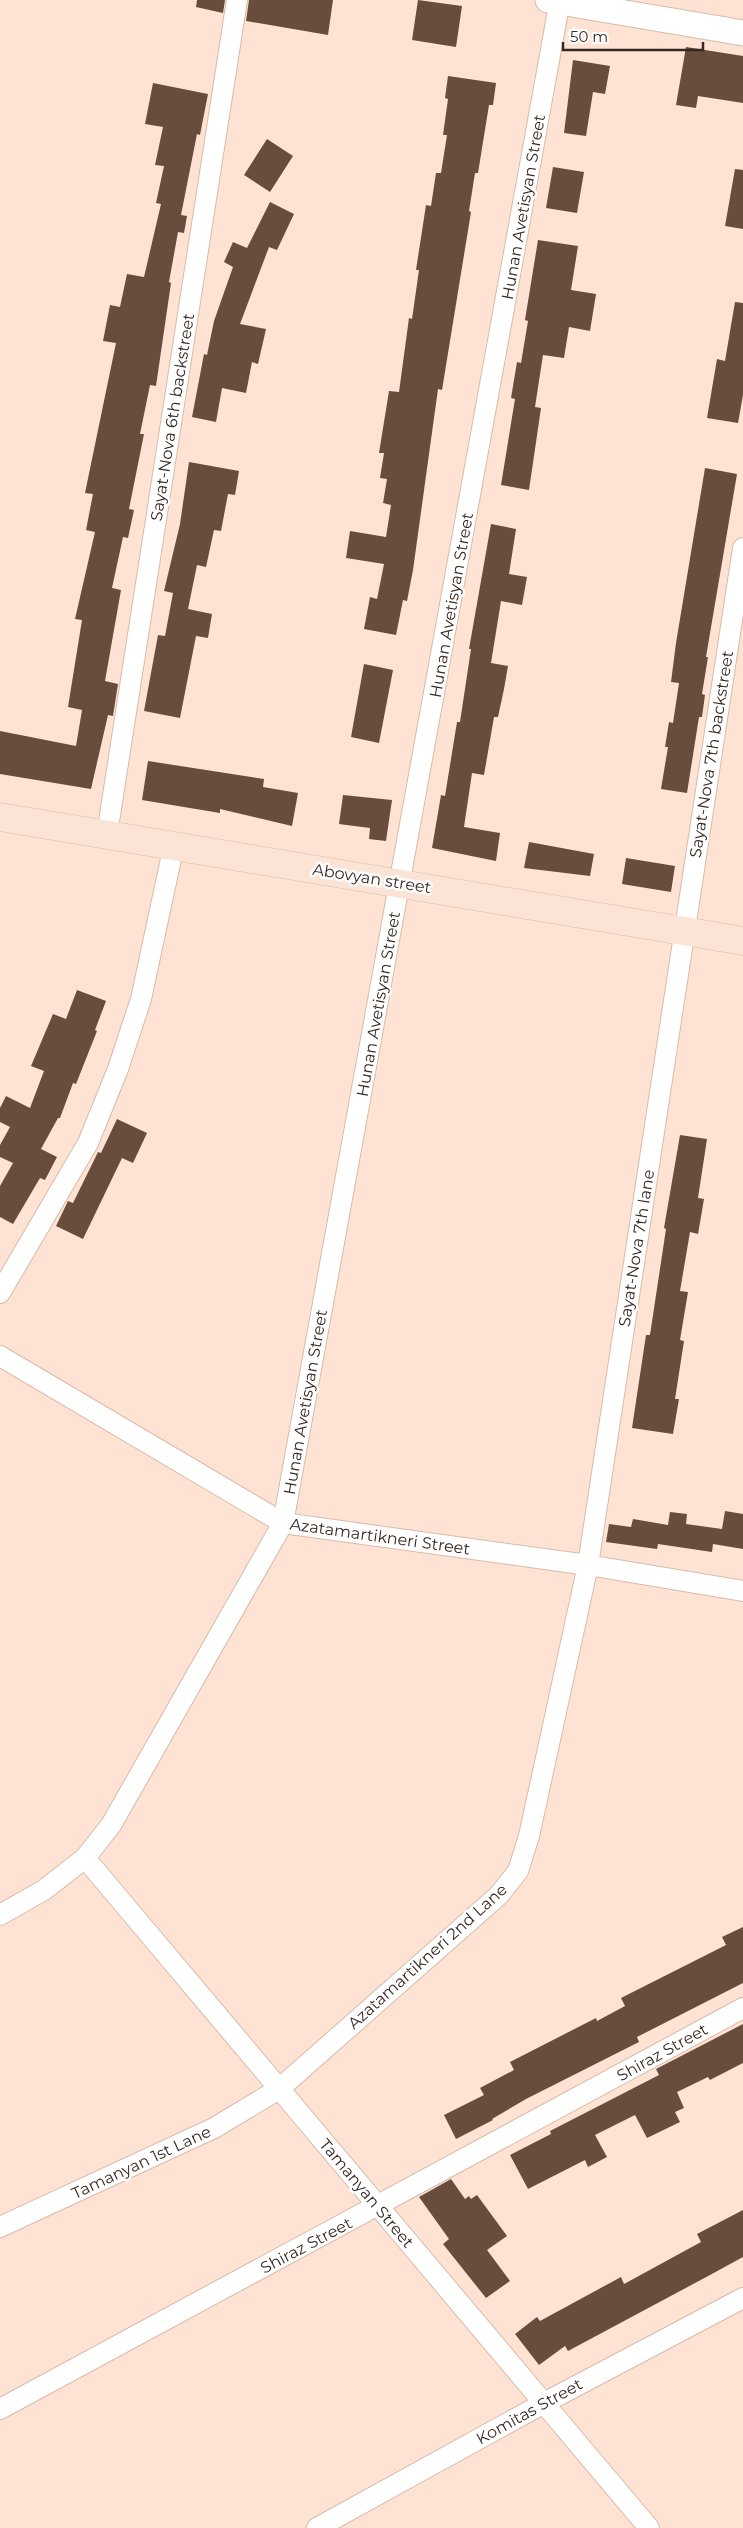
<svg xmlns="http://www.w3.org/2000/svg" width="743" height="2528" font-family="Montserrat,sans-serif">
<rect width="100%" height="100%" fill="#fee3d4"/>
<path fill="#684c3c" d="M197 0H225L223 13 196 7Z
M249 0H333L328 35 246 21Z
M418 0 462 6 456 47 412 40Z
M686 47 743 56V103L698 96 696 108 676 105Z
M573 60 610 66 605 94 593 92 586 136 564 133Z
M448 76 496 83 493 105H489L478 173H475L469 211 471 212 442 390 438 389 413 570 407 601 403 600 396 635 364 629 370 597 377 599 384 564 346 558 350 531 386 537 391 505 383 503 387 479 380 478 384 453H379L389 391 399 392 409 318 412 319 419 270H416L426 205 431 206 436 173H441L447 135H443L448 99 445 98Z
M153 83 208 94 200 135 197 134 181 215 187 216 184 233 178 232 169 282 171 283 156 386 150 385 140 434H144L129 509 134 510 128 538 123 537 112 588 121 590 105 681 118 684 113 716 108 715 91 789 0 774V731L76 746 82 710 68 707 82 620 75 619 95 532 86 530 93 494 85 493 116 343 103 341 110 305 120 307 127 274 144 277 161 204 156 203 164 166 155 165 163 127 145 124Z
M267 139 293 156 270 192 244 175Z
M553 167 584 172 577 213 546 208Z
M735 169 743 170V229L725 226Z
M270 202 294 214 277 250 269 247 240 324 266 329 258 364 252 362 246 393 222 388 216 422 192 417 204 354 207 355 214 321 233 267 224 262 233 242 247 248Z
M538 240 578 246 571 290 596 294 590 331 569 327 564 358 543 355 535 407 541 408 529 490 501 485 515 399 511 398 517 362 521 363 528 321 525 320Z
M735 302 743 303V395L738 423 707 418 717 359 725 361Z
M189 462 239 471 235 495 228 494 221 531 214 530 206 567 197 565 188 609 212 614 208 638 196 636 180 718 144 711 158 635 165 636 173 593 164 591 180 524Z
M705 468 737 474 706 657H708L702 694 705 695 702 717H699L687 793 661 789 668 747H665L669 722 673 723 679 683 671 682 676 643Z
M491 524 516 529 509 574 527 577 522 605 501 601 491 663 508 666 504 689 498 717H494L484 775 472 773 464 827 500 833 496 861 432 848 441 795 445 796 457 722H460L471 649H469Z
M364 664 393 670 379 743 351 737Z
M148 761 264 779 263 787 298 793 292 826 220 809V813L142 800Z
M343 795 392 800 386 841 369 839 370 828 339 824Z
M529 842 594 854 590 876 524 868Z
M626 858 675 866 671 892 622 884Z
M77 990 106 1001 95 1030 97 1031 76 1084 73 1083 60 1118H58L41 1149 57 1157 45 1180 40 1178 13 1224 0 1217V1186L13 1163 0 1157V1145L10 1127 0 1122V1108L6 1096 30 1108 44 1071 31 1066 53 1014 66 1019Z
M117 1119 147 1133 133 1163 122 1158 83 1239 56 1226 68 1201 73 1203 98 1152 101 1153Z
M680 1135 707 1139 698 1198 704 1199 698 1234 690 1232 680 1291 688 1292 680 1340 684 1341 675 1399H679L673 1434 632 1428 646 1335H650L666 1229 664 1228Z
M725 1511 743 1514V1549L713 1544 712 1552 658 1544 657 1549 606 1542 609 1524 631 1527 633 1519 668 1525 670 1512 687 1514 686 1524 722 1529Z
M743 1927V1983L637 2037 639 2042 526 2099 492 2119 493 2120 456 2139 444 2115 484 2095 480 2088 514 2070 510 2062 596 2018 597 2021 625 2006 621 1998 726 1945 722 1937Z
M743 2024V2063L710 2080 708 2077 677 2092 684 2108 675 2112 680 2122 647 2138 635 2115 595 2135 607 2157 588 2167 585 2160 528 2189 510 2155 551 2134 550 2131 659 2075 656 2069Z
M451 2179 465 2199 469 2196 471 2199 477 2195 507 2236 487 2250 510 2281 486 2298 443 2244 449 2239 419 2197Z
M743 2210V2257L710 2275 568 2351 565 2346 539 2365 515 2334 537 2317 540 2321 621 2277 624 2284 701 2242 697 2234Z"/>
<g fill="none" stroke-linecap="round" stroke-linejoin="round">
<defs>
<path id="minor" d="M107 834 237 0
M0 1293 88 1143 118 1069 141 999 174 845
M0 1356 283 1523 588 1565 743 1591
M85 1858 649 2528
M0 1915 44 1890 85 1858 111 1825 283 1523 560 0
M0 2227 214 2128 279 2089 499 1895 518 1871 529 1836 588 1565 743 548
M0 2409 743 2008
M317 2528 544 2403 743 2298"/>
<path id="tertiary" d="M548 0 743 33"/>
<path id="secondary" d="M0 817 743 941"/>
</defs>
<use href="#minor" stroke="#dabaa7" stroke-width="22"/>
<use href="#tertiary" stroke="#dabaa7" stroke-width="27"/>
<use href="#secondary" stroke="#dabaa7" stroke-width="29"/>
<use href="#minor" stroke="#fff" stroke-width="20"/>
<use href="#tertiary" stroke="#fff" stroke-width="25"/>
<use href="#secondary" stroke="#fbe4d6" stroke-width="28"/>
</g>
<g text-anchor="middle" stroke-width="5" stroke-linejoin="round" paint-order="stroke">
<g font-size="16" fill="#362922" stroke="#fff">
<text transform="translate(523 207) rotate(-80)" y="6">Hunan Avetisyan Street</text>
<text transform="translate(172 417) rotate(-81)" y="6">Sayat-Nova 6th backstreet</text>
<text transform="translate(451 605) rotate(-80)" y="6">Hunan Avetisyan Street</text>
<text transform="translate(711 754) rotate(-81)" y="6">Sayat-Nova 7th backstreet</text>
<text transform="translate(372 878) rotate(9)" y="6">Abovyan street</text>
<text transform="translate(378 1004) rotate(-80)" y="6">Hunan Avetisyan Street</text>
<text transform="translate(636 1248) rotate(-81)" y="6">Sayat-Nova 7th lane</text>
<text transform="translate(305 1402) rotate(-80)" y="6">Hunan Avetisyan Street</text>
<text transform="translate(380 1536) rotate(8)" y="6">Azatamartikneri Street</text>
<text transform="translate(427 1956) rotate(-42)" y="6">Azatamartikneri 2nd Lane</text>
<text transform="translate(662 2052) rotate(-29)" y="6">Shiraz Street</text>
<text transform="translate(141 2162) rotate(-25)" y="6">Tamanyan 1st Lane</text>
<text transform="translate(367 2193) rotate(50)" y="6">Tamanyan Street</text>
<text transform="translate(306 2245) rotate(-28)" y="6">Shiraz Street</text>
<text transform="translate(529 2411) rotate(-29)" y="6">Komitas Street</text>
</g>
</g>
<path d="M563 42v8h140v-8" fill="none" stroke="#362922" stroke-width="2.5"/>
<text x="570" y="42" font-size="15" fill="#362922" stroke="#ffffff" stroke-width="4" paint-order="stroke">50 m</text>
</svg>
